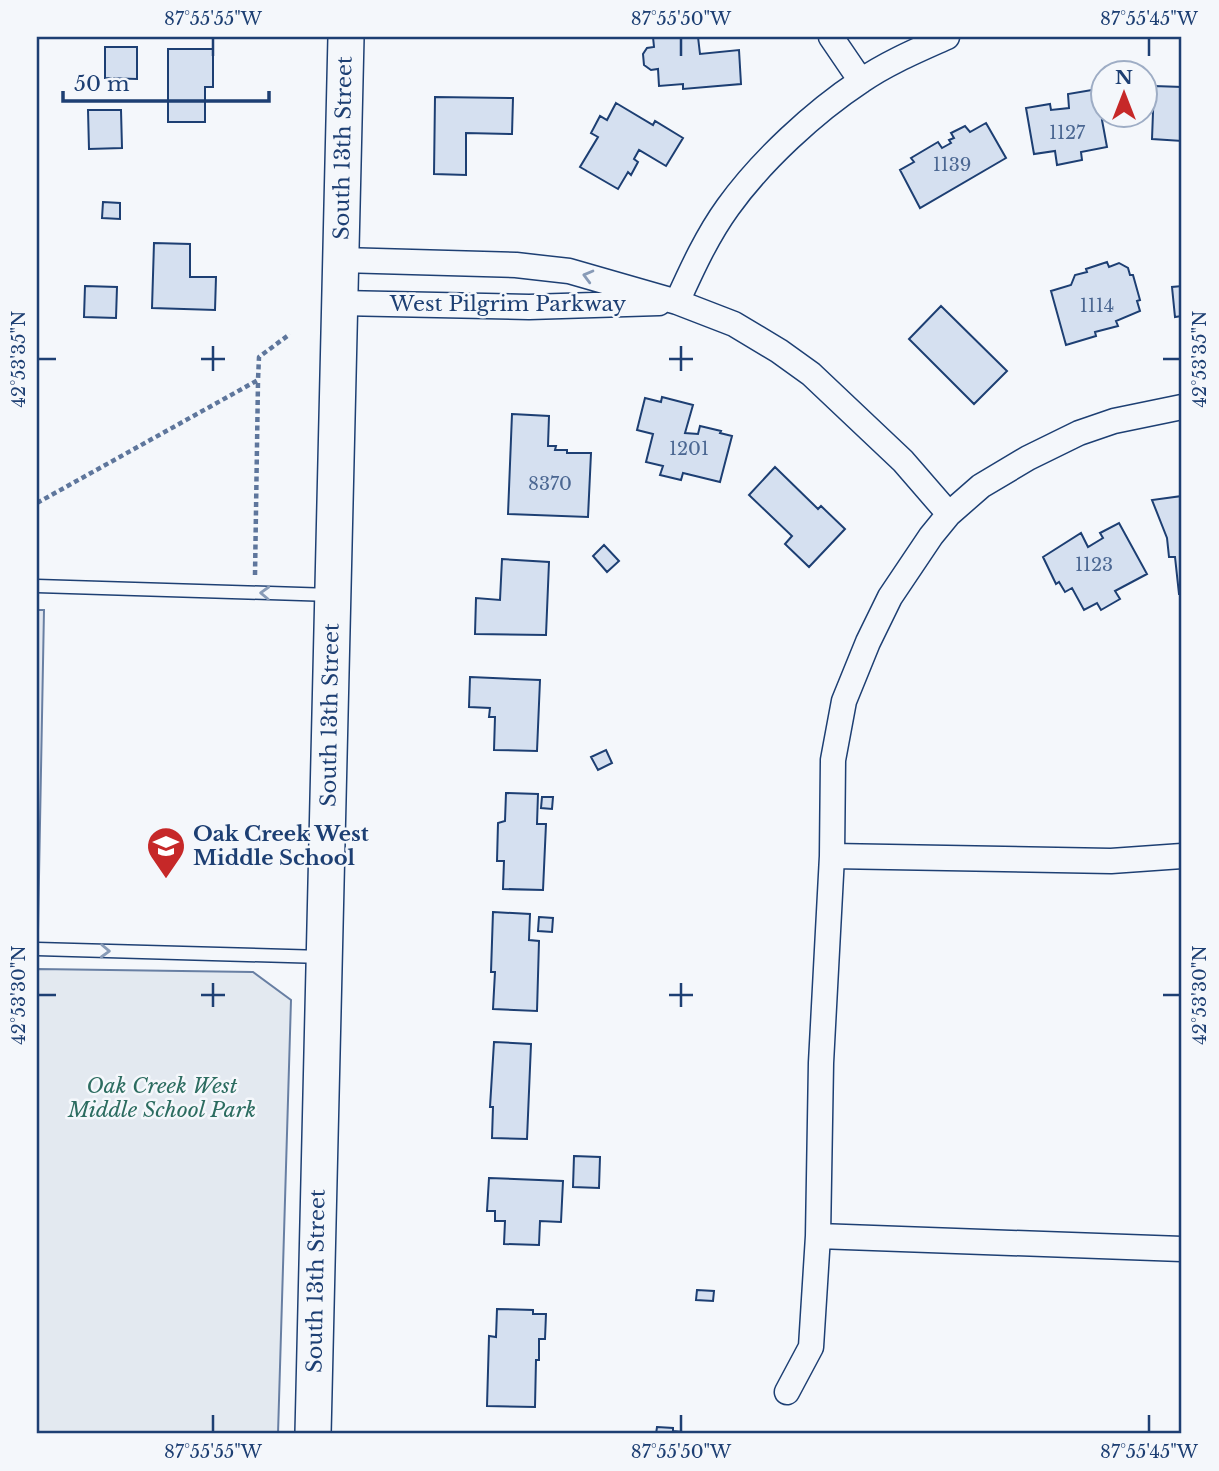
<svg xmlns="http://www.w3.org/2000/svg" width="1219" height="1471" font-family="'Libre Baskerville',serif">
<rect width="100%" height="100%" fill="#f4f7fb"/>
<path fill="#e3e9f0" stroke="#687fa3" stroke-width="2" d="M38 969 253 972 291 1000 278 1434H37Z"/>
<path fill="#e3e8f0" stroke="#687fa3" stroke-width="2" d="M37 610H44L38 930H37Z"/>
<path fill="#d5e0f0" stroke="#1d3f73" stroke-width="2" d="M653 37H698L700 54 739 50 741 84 683 89V84L659 86 658 69 651 70 644 65 643 54 647 48 654 47Z
M105 47H137V79L105 78Z
M168 49H213V87H205V122H168Z
M1154 86 1182 87V141L1152 139Z
M1104 88V116L1118 117 1102 120 1107 147 1081 152 1082 160 1057 165 1055 151 1034 154 1026 108 1050 104 1051 110 1069 108 1068 94Z
M435 97 513 98 512 134 466 133V175L434 174Z
M616 103 653 125 655 121 683 138 666 166 639 150 634 159 638 162 631 175 628 172 618 189 580 167 598 137 591 133 600 116 607 120Z
M88 110H121L122 148 89 149Z
M986 123 1006 158 920 208 900 170 914 162 911 158 938 142 942 148 951 143 949 140 954 138 951 133 965 126 970 132Z
M103 202 120 203V219L102 218Z
M154 243 190 244V277H216L215 310 152 308Z
M1107 262 1109 267 1119 263 1128 268 1130 275H1133L1140 300 1137 301 1140 311 1116 321 1118 326 1095 332 1096 336 1066 345 1051 291 1071 285 1075 275 1087 272 1086 269Z
M85 286 117 287 116 318 84 317Z
M1182 286V316L1175 317 1172 287Z
M941 306 1007 371 974 404 909 339Z
M662 397 693 405 685 433 698 434 700 426 721 431 720 433 732 436 720 482 683 473 681 480 660 475 663 466 646 462 653 434 637 430 645 398 661 402Z
M512 414 549 416 548 446H556L555 450H567V453H591L588 517 508 514Z
M775 467 818 509 821 506 845 529 809 567 785 544 792 536 749 495Z
M1182 496V594H1179L1175 557H1169L1167 538 1152 500Z
M1119 523 1147 574 1115 591 1120 599 1101 610 1097 603 1084 610 1072 588 1065 592 1059 582 1056 584 1043 557 1081 533 1088 547 1103 538 1100 533Z
M604 545 619 561 607 572 593 556Z
M502 559 549 562 546 635 475 634 476 598 500 600Z
M470 677 540 680 537 751 494 750 495 717H489L490 708 469 707Z
M606 750 612 763 598 770 591 757Z
M506 793 538 794 537 824H546L543 890 503 889 504 861H497L498 823 505 821Z
M542 797H553L552 809 541 808Z
M493 912 530 914 529 940 539 941 537 1011 493 1009 495 972H491Z
M539 917 553 918 552 932 538 931Z
M494 1042 531 1044 527 1139 492 1138 493 1107H490Z
M574 1156 600 1157 599 1188 573 1187Z
M489 1178 563 1181 561 1222 540 1221 539 1245 504 1244 505 1221H495V1211H487Z
M697 1290 714 1291 713 1301 696 1300Z
M497 1309 533 1310V1314H546L545 1339H539V1360H536L535 1407 487 1406 489 1336 496 1337Z
M657 1427 673 1428V1431L682 1432V1434H656Z"/>
<g fill="none" stroke-linecap="round" stroke-linejoin="round">
<defs>
<path id="lane" d="M37 586 332 595
M37 949 323 957"/>
<path id="street" d="M831 37 861 81
M341 260 516 265 569 271 677 302 734 324 779 351 811 374 903 461 949 514
M677 302C692 269 707 236 728 207 761 161 814 112 861 81 887 63 918 50 947 37
M340 303 529 307 659 303
M832 856 1111 861 1182 856
M818 1236 1182 1249
M787 1392 811 1347 818 1236 821 1063 832 856 833 760 844 701 868 642 890 597 931 536 949 514 981 486 1028 458 1079 433 1114 421 1182 407"/>
<path id="secondary" d="M313 1434 346 37"/>
</defs>
<use href="#lane" stroke="#1d3f73" stroke-width="15"/>
<use href="#street" stroke="#1d3f73" stroke-width="27"/>
<use href="#secondary" stroke="#1d3f73" stroke-width="38"/>
<path stroke="#5e769c" stroke-width="4.5" stroke-dasharray="5 3.5" stroke-linecap="butt" d="M37 503 258 380 259 357 290 334
M255 575 258 381"/>
<use href="#lane" stroke="#f4f7fb" stroke-width="12"/>
<use href="#street" stroke="#f4f7fb" stroke-width="24"/>
<use href="#secondary" stroke="#f4f7fb" stroke-width="35"/>
</g>
<defs><path id="oneway-chevron" d="M-2-3.5L2.5 0L-2 3.5" fill="none" stroke-width="1.6" stroke-linecap="round" stroke-linejoin="round" transform="scale(1.75)"/></defs>
<g stroke="#889bb7">
<use href="#oneway-chevron" transform="translate(588 276) rotate(-165)"/>
<use href="#oneway-chevron" transform="translate(265 593) rotate(-178)"/>
<use href="#oneway-chevron" transform="translate(105 951) rotate(2)"/>
</g>
<path fill="none" stroke="#1d3f73" stroke-width="2.5" d="M213 38V56M681 38V56M1149 38V56M213 346V371M681 346V371M38 359H56M201 359H225M669 359H693M1163 359H1180M213 983V1007M681 983V1007M38 995H56M201 995H225M669 995H693M1163 995H1180M213 1415V1432M681 1415V1432M1149 1415V1432"/>
<defs>
<symbol id="school-pin" viewBox="-11 -11 22 30"><path d="M0 17L-7.5 6A9.5 9.5 0 1 1 7.5 6Z" fill="#c62828" stroke="#f4f7fb"/><path d="M0-5L7-2L0 1L-7-2ZM-4 1L0 2.5L4 1V4Q0 6-4 4Z" fill="#fff"/></symbol>
</defs>
<g fill-rule="evenodd">
<use href="#school-pin" x="144" y="824" width="44" height="60"/>
</g>
<g text-anchor="middle" stroke-width="5" stroke-linejoin="round" paint-order="stroke">
<g font-size="18" fill="#4b6792">
<text x="1067" y="139">1127</text>
<text x="952" y="171">1139</text>
<text x="1097" y="312">1114</text>
<text x="689" y="455">1201</text>
<text x="550" y="490">8370</text>
<text x="1094" y="571">1123</text>
</g>
<g font-size="21" fill="#1d3f73" stroke="#f4f7fb">
<text transform="translate(343 148) rotate(-89)" y="7">South 13th Street</text>
<text x="508" y="311">West Pilgrim Parkway</text>
<text transform="translate(330 715) rotate(-89)" y="7">South 13th Street</text>
<text transform="translate(316 1281) rotate(-89)" y="7">South 13th Street</text>
</g>
<g font-size="21" font-weight="bold" fill="#1d3f73" stroke="#f4f7fb" text-anchor="start">
<text x="193" y="841">Oak Creek West<tspan x="193" dy="24">Middle School</tspan></text>
</g>
<g font-size="21" font-style="italic" fill="#2c6c60" stroke="#f4f7fb">
<text x="162" y="1093">Oak Creek West<tspan x="162" dy="24">Middle School Park</tspan></text>
</g>
</g>
<rect width="1219" height="1471" fill="none" stroke="#f4f7fb" stroke-width="77"/>
<g transform="translate(1124 94)"><circle r="33" fill="#f4f7fb" stroke="#9eadc5" stroke-width="2"/>
<path d="M0-5L12 26L0 18L-12 26Z" fill="#c62828"/>
<text y="-10" font-size="19" font-weight="bold" text-anchor="middle" fill="#1d3f73">N</text>
</g>
<path d="M63 91v10h206v-10" fill="none" stroke="#1d3f73" stroke-width="3.5"/>
<text x="74" y="91" font-size="21" fill="#1d3f73" stroke="#f4f7fb" stroke-width="5" paint-order="stroke">50 m</text>
<rect x="38" y="38" width="1142" height="1394" fill="none" stroke="#1d3f73" stroke-width="2.5"/>
<g font-size="18" text-anchor="middle" fill="#1d3f73">
<text x="213" y="25">87°55'55"W</text>
<text x="681" y="25">87°55'50"W</text>
<text x="1149" y="25">87°55'45"W</text>
<text transform="translate(19 359) rotate(-90)" y="6">42°53'35"N</text>
<text transform="translate(1200 359) rotate(-90)" y="6">42°53'35"N</text>
<text transform="translate(19 995) rotate(-90)" y="6">42°53'30"N</text>
<text transform="translate(1200 995) rotate(-90)" y="6">42°53'30"N</text>
<text x="213" y="1458">87°55'55"W</text>
<text x="681" y="1458">87°55'50"W</text>
<text x="1149" y="1458">87°55'45"W</text>
</g>
</svg>
